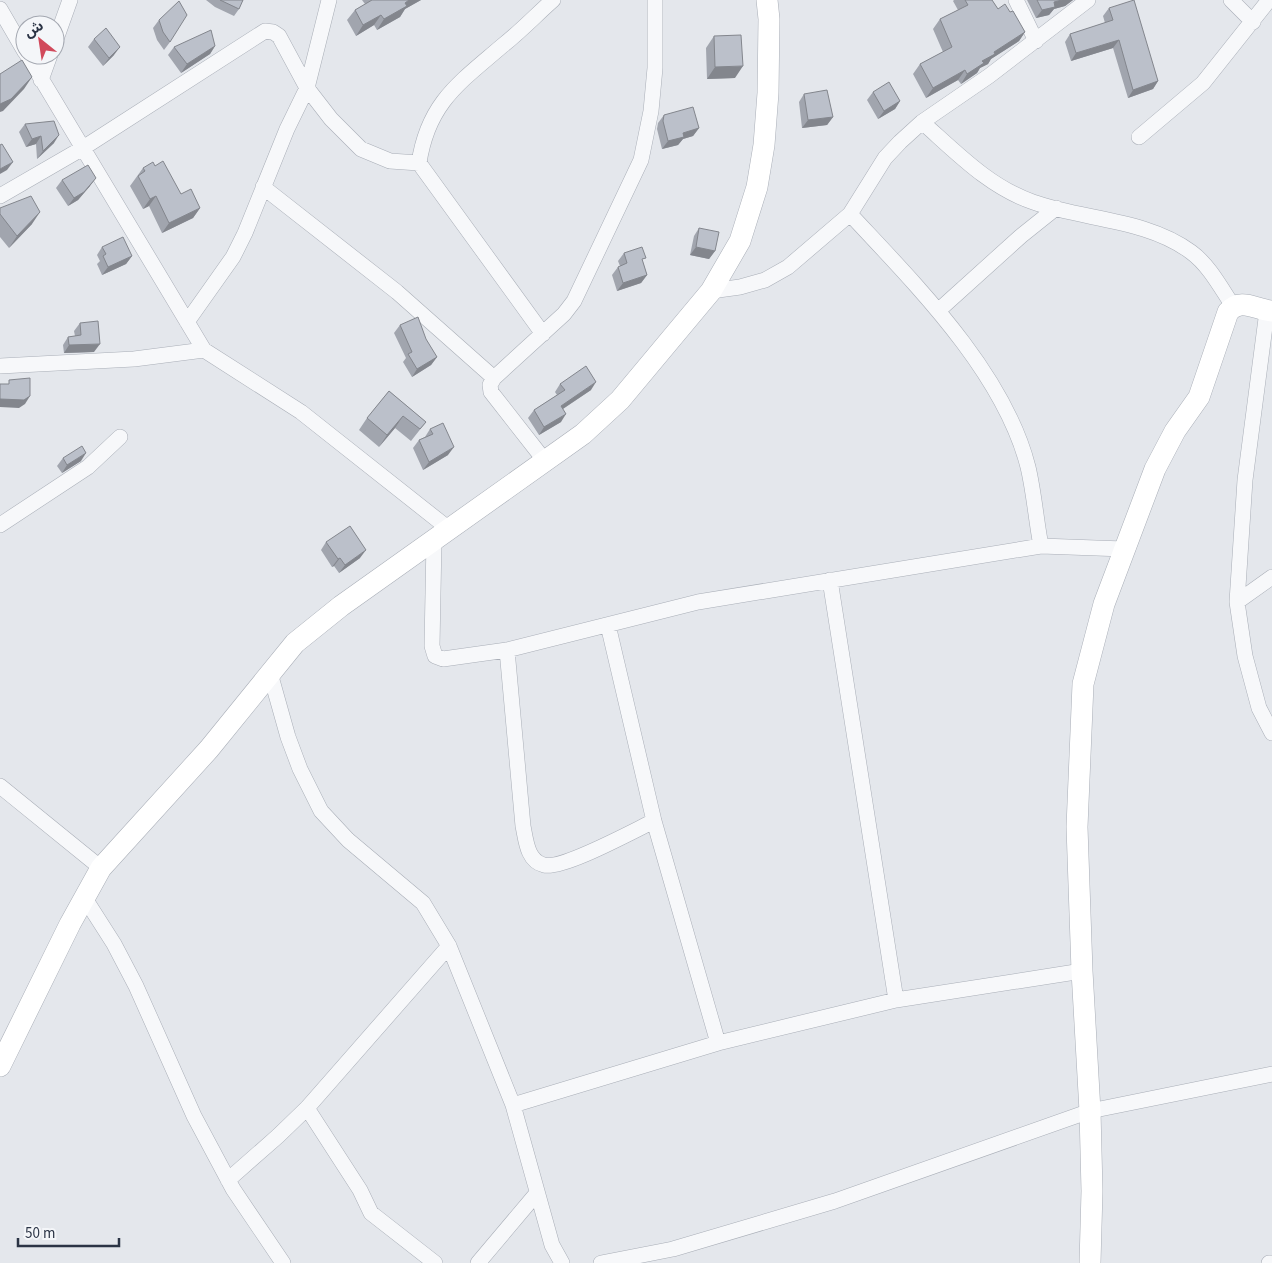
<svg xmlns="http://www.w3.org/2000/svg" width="1272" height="1263" font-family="'Source Sans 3','Noto Sans Arabic',sans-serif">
<rect width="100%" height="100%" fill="#e4e7ec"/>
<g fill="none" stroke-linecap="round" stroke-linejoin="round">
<defs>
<path id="street" d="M1016 0 1036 41
M1231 0 1253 22
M0 9 25 52
M55 42 70 0
M27 55 204 350 301 412 449 529
M41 80 50 55
M922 122C956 152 989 187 1033 202 1084 220 1147 219 1191 252 1209 265 1221 288 1233 306
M1139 137 1203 83 1269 0
M419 163C428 103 459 83 502 46 520 32 536 15 553 0
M263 187 397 292 494 378
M0 196 83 148 265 31 273 32 279 36 307 88 331 119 361 149 390 161 419 163 543 334
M850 214C915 284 1004 372 1028 467 1034 492 1036 520 1041 546
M711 291 740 287 765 280 788 267 850 214 885 158 900 142 922 122 989 76 1088 0
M939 310 1021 236 1056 208
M1267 311 1245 480 1237 602 1245 656 1259 708 1272 733
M187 322 233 257 245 233 287 129 307 88 329 0
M0 366 134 359 204 350
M545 461 491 392 490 385 494 378 564 314 574 301 641 160 651 111 655 68V0
M0 525 88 467 120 437
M434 540 432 646 435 656 443 659 507 650 698 602 1041 546 1124 549
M830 580 896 1000
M1237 602 1272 577
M608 625 654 821 718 1043
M507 650 523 826C526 840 527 861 544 865 562 870 633 831 654 821
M270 673 288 737 300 769 321 811 348 840 423 903 449 946 513 1105 552 1245 562 1263
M0 786 101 868
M84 897 114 944 136 986 194 1116 233 1189 283 1263
M513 1105 718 1043 896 1000 1082 971
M307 1108 360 1190 371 1213 435 1263
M228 1180 278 1136 307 1108 449 946
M478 1263 537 1193
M601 1263 673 1249 835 1201 1090 1111 1272 1074
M1269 1263H1272"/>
<path id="secondary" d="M0 1066 70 924 101 868 209 749 295 643 341 606 583 434 620 400 711 291 740 241 757 187 764 145 768 93 769 19 767 0
M1090 1263 1092 1191 1090 1111 1082 971 1077 827 1083 684 1104 604 1155 469 1175 431 1199 397 1228 312C1241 297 1256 310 1272 311"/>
</defs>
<use href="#street" stroke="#a9aeb7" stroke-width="16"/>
<use href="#secondary" stroke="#a9aeb7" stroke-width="22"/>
<use href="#street" stroke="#f7f8fa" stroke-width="15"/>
<use href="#secondary" stroke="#fff" stroke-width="21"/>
</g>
<path fill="#a1a5ae" d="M206 0H243L239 9 234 16 215 7Z
M362 0H421L405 9 400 17 377 30 374 25 356 36 347 20 355 10 365 4Z
M954 0H992L998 9 1010 12 1025 32 1019 41 991 59 988 64 980 68 977 73 961 84 958 80 926 98 913 74 920 64 943 52 933 29 940 19 958 10 953 1Z
M1027 0H1073L1065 6 1054 9 1049 15 1036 18Z
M1109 8 1158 81 1153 89 1128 98 1113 48 1071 61 1065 42 1070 34 1105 23 1103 16Z
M159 20 170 42 164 50 157 40 153 28Z
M714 36 735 78 707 79 706 48Z
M94 39 114 55 103 66 88 47Z
M215 46 210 54 181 73 168 55 174 47Z
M873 92 900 101 895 109 878 119 867 100Z
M804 94 833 117 827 125 802 128 799 102Z
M664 115 699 128 693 136 683 139 678 145 662 149 657 129 658 123Z
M25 124 54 143 37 159 36 144 26 147 19 132Z
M155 166 181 194 200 208 193 218 162 233 149 206 143 209 130 186 143 168Z
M62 180 90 186 78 200 68 206 56 188Z
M0 208 32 224 9 248 0 237Z
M699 228 715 251 709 259 690 255 694 236Z
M102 247 132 256 126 264 102 275 97 264 100 261 97 255Z
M624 253 643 262 647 275 641 283 617 291 612 275 618 267 620 266 618 261Z
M80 323 94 352 64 353 63 345 68 337 75 336 74 331Z
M400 325 437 357 431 365 412 377 403 362 406 358 394 333Z
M560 384 591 390 563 409 561 422 539 435 528 418 534 410 557 395 555 392Z
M389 391 426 422 411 441 395 428 379 447 359 430 367 418Z
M430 429 448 455 423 470 413 448 419 440 425 437Z
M63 458 81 461 62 473 57 466Z
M326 542 360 558 339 573 334 566 332 567 321 550Z"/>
<path fill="#83868d" d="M409 0H421L405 9 400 17 377 30 384 19 405 3Z
M1062 0H1073L1065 6 1054 9 1049 15 1036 18 1042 10 1054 2Z
M381 15 374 25 356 36 363 25Z
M1025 32 1019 41 991 59 988 64 980 68 977 73 961 84 967 74 982 61 994 52Z
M1119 40 1113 48 1071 61 1076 53Z
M215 46 210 54 181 73 187 64Z
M120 47 114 55 103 66 109 58Z
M743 66 735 78 707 79 715 67Z
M965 70 958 80 926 98 933 88Z
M32 77 24 89 3 111 0 112V104Z
M1158 81 1153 89 1128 98 1133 90Z
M900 101 895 109 878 119 884 111Z
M833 117 827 125 802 128 808 120Z
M699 128 693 136 683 139 678 145 662 149 668 141 683 133Z
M59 135 54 143 37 159 43 151Z
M41 136 36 144 26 147 32 139Z
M13 162 7 170 0 174V169Z
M96 178 90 186 78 200 68 206 74 198Z
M156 196 149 206 143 209 150 199Z
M200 208 193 218 162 233 169 223Z
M40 212 32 224 9 248 17 236Z
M696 247 715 251 709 259 690 255Z
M132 256 126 264 102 275 108 267Z
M647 275 641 283 617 291 623 283Z
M100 344 94 352 64 353 69 345Z
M437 357 431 365 412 377 417 369Z
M596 382 591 390 555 414 561 406Z
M30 396 25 404 19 408 0 407V399Z
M566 414 561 422 539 435 544 427Z
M403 416 395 428 379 447 387 435Z
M454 447 448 455 423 470 429 462Z
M86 453 81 461 62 473 67 465Z
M366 550 360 558 339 573 345 565Z
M340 558 334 566 332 567 338 559Z"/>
<path fill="#bbc0ca" stroke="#83868d" d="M220 0H243L239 9Z
M372 0H409L405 3 407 6 384 19 381 15 363 25 355 10Z
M965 0H992L998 9 1005 4 1010 12 1013 11 1025 32 994 52 995 54 982 61 984 63 967 74 965 70 933 88 920 64 952 47 940 19 968 5Z
M1037 0H1062L1054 2 1055 7 1042 10Z
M1134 0 1158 81 1133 90 1119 40 1076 53 1070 34 1113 20 1109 8Z
M179 1 187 15 170 42 163 32 159 20Z
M106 28 120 47 109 58 94 39Z
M211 30 215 46 187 64 174 47Z
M741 35 743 66 715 67 714 36Z
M22 60 32 77 11 99 0 104V74Z
M889 82 900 101 884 111 873 92Z
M827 90 833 117 808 120 804 94Z
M693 107 699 128 683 133 684 137 668 141 663 121 664 115Z
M54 121 59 135 43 151 41 136 32 139 25 124Z
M2 144 13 162 0 169V145Z
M163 161 181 194 191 189 200 208 169 223 156 196 150 199 138 176 145 171 143 168 153 162 155 166Z
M88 165 96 178 84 192 74 198 62 180Z
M31 196 40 212 17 236 0 214V208Z
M699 228 719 232 715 251 696 247Z
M123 237 132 256 108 267 103 256 106 254 102 247Z
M642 247 646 258 642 259 647 275 623 283 618 267 627 263 624 253Z
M418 317 426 339 437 357 417 369 408 354 412 352 400 325Z
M98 321 100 344 69 345 68 337 81 335 80 323Z
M586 366 596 382 561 406 566 414 544 427 534 410 565 390 560 384Z
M30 378V396L24 400 0 399V384H9V380Z
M389 391 426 422 420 429 403 416 387 435 367 418Z
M443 423 454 447 429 462 419 440 433 434 430 429Z
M82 446 86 453 67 465 63 458Z
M350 526 366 550 345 565 340 558 338 559 326 542Z"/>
<g transform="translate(40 40) rotate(330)"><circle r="24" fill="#f4f6f9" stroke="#a4a8b1"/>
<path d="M0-4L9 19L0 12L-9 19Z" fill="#d1495b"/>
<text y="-8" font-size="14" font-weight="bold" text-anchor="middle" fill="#2b3445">ش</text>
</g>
<path d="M18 1238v8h101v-8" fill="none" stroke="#2b3445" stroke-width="2.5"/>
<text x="25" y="1238" font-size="15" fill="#2b3445" stroke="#f4f6f9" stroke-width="4" paint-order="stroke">50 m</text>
</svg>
